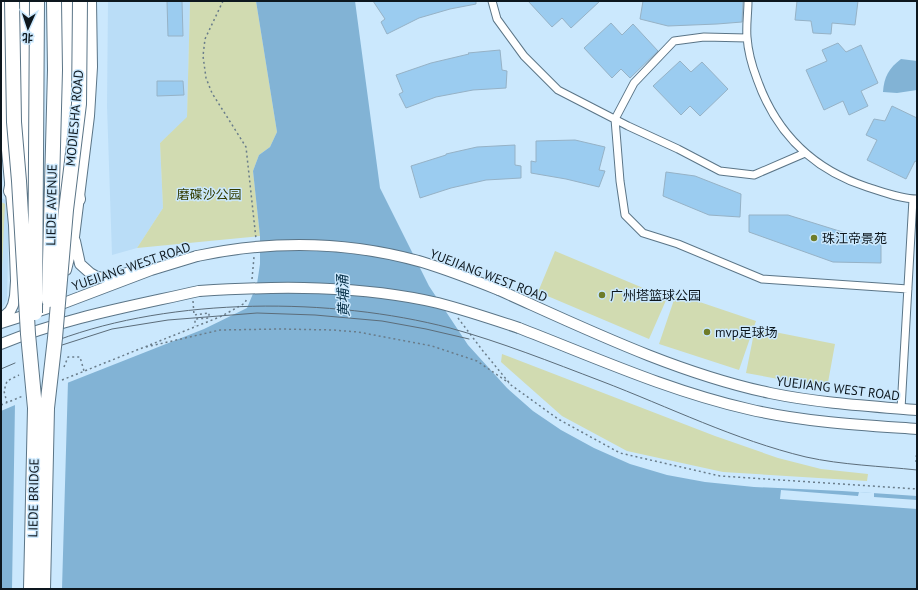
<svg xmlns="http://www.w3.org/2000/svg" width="918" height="590" font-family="'PT Sans','Noto Sans SC',sans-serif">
<rect width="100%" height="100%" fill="#cbe8fd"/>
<path fill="#baddf7" d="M108 1H190L187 118 160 143 163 208 137 248 112 255 107 106Z
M1 198 8 201 9 218 7 300 1 310Z"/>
<path fill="#d1dbb1" d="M190 1H256L277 132 270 147 259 155 253 171 260 236 137 248 163 208 160 143 187 117Z
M1 202 5 204 1 290Z
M555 251 667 298 649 339 538 292Z
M676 294 756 321 739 370 659 344Z
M755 328 835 344 827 388 746 373Z
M502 354 715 436 778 458 821 469 868 474 867 481 723 472 627 451 562 416 501 362Z"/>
<path fill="#82b3d5" d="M256 1H355L380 188 429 286 468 345 507 388 533 411 561 430 594 448 630 464 667 475 705 482 754 487 842 491 917 496V589H1V411L62 385 204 329 247 308 257 284 260 264V236L253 171 259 155 270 147 277 132Z
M901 59 917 61V90L897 93 883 92C884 77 889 68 901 59Z"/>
<path fill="#cbe8fd" d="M68 381 62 589H12L15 403Z
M781 490 858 496 859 492 874 493V497L917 500V509L780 499Z"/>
<path fill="#9bccf0" stroke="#96b2c6" d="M167 1H182L183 36H168Z
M373 1H476V4L450 9 419 18 387 34 381 22 385 19Z
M528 1H600L571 28 562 18 552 27Z
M643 1H743L742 22 717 24 668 26 640 19Z
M797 1H858L855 25 832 23 831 34 813 33 811 21 795 20Z
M611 23 622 35 633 24 658 51 630 78 621 69 612 78 584 48Z
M838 43 846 52 861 45 878 83 861 91 868 106 849 115 843 101 824 110 806 70 827 61 822 50Z
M500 50 502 70 507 71 506 88 473 90 436 97 406 108 399 94 403 92 396 75 431 63 469 54 468 53Z
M680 61 691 72 702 62 728 89 700 116 690 106 681 115 653 86Z
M157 81H183L184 95 157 96Z
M892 106 917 118V162L915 161 906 179 867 160 877 140 866 135 874 119 885 121Z
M575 140 605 147 599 170 605 171 599 187 566 179 531 173V161L536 162V141Z
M515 145V165L521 166V178L486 180 451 188 420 198 411 166 446 155V154L477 147Z
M666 172 695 176 741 194 740 217 709 215 663 196Z
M749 215H788L881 244V263L833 262 749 232Z"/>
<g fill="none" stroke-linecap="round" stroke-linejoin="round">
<defs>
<path id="street" d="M492 1 497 19 524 56 558 90 628 126 678 149 720 171 754 175 805 153
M748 1C748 13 746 25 747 37 748 51 752 66 757 79 776 133 812 169 867 187 883 192 900 199 917 199
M747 38 704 37 674 41 634 83 615 119 620 181 625 215 643 233 678 244 762 279 908 289
M901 409 913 199"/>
<path id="secondary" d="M75 241 80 264 90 273 97 277 105 278 131 272
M66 270 74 237 89 116 92 67 91 1
M499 290C586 329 676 373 770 393 818 403 868 406 917 410
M1 319 10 311 13 305 15 296 16 281 14 225 3 107 1 1
M1 323 64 303 151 270 197 256
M519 328C594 357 669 391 748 409 803 422 861 425 917 429
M1 344C64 318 133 306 199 291"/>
<path id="highway" d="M23 1 27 206 30 217 37 223 45 224 54 221 58 216 66 120 69 59V1
M71 172 78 199
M11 191 16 166
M31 589 35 408
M43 589 47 408"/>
</defs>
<use href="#street" stroke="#5b7587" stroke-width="9"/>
<use href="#secondary" stroke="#5b7587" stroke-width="12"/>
<use href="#highway" stroke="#5b7587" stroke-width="16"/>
<path stroke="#697c8a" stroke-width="1.5" stroke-dasharray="2 3" stroke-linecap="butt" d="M223 1 205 39 203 56 206 78 212 93 246 147 256 239
M252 279 254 257
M193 301 194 315 209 313V318L195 319V326
M458 318 483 351 511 385 558 419 620 453 720 476 917 489
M146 347 220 330 281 329 333 330 358 332 432 346 477 361 509 383
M64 367 68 357H80L84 371
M62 380 222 316 245 303 247 298
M7 403 4 391 7 381 19 375
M1 405 23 396
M916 462 917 448"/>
<use href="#street" stroke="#fff" stroke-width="7"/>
<use href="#secondary" stroke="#fff" stroke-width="10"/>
<use href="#highway" stroke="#fff" stroke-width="14"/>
<path stroke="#5c6d7a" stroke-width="1" d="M58 340C173 297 331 297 450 328 501 342 551 362 601 381 669 407 735 440 806 457 842 465 880 466 917 470
M59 346 112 329 168 320 257 313 315 315 382 321 426 329 469 339
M1 369 15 363"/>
<defs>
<path id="secondary-bridge" d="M197 256C272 240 348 241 422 262 448 270 474 280 499 290
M199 291C277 286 361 285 438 303 465 310 492 319 519 328"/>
<path id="highway-bridge" d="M12 1 14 122 19 181 28 334 35 408
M49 300 55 70 54 1
M35 313 37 1
M47 408 55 338 66 210 79 104 80 1"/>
</defs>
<use href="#secondary-bridge" stroke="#5b7587" stroke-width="12" stroke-linecap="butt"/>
<use href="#highway-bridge" stroke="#5b7587" stroke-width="16" stroke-linecap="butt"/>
<use href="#secondary-bridge" stroke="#fff" stroke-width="10"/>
<use href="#highway-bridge" stroke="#fff" stroke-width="14"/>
</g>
<g fill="#6e7c29" stroke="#cbe8fd" stroke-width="1.5">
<circle cx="814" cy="238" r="4"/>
<circle cx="602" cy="295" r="4"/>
<circle cx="707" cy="332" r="4"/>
</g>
<g text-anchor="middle" stroke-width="3" stroke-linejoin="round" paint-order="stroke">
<g font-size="13" fill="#0d171e" stroke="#cbe8fd">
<text transform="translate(74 118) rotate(-85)" y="5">MODIESHA ROAD</text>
<text transform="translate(51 205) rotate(-89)" y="5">LIEDE AVENUE</text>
<text transform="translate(131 266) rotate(-19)" y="5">YUEJIANG WEST ROAD</text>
<text transform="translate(489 275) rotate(21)" y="5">YUEJIANG WEST ROAD</text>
<text transform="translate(838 388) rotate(7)" y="5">YUEJIANG WEST ROAD</text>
<text transform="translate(33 498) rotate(-89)" y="5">LIEDE BRIDGE</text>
</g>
<g font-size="13" fill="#333c00" stroke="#cbe8fd">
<text x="209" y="199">磨碟沙公园</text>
</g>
<g font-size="13" fill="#0d171e" stroke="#cbe8fd" text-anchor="start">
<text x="822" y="243">珠江帝景苑</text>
<text x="610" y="300">广州塔篮球公园</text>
<text x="715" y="337">mvp足球场</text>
</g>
<g font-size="14" font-style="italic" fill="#073048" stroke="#cbe8fd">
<text transform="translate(343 296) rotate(-92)" y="5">黄埔涌</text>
</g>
</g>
<rect width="918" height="590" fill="none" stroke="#0d171e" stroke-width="4"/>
<g transform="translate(28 28) rotate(183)" stroke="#cbe8fd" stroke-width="3" paint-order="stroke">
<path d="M0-3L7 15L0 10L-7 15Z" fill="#0d171e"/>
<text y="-6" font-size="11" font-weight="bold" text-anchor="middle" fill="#0d171e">北</text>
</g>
</svg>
